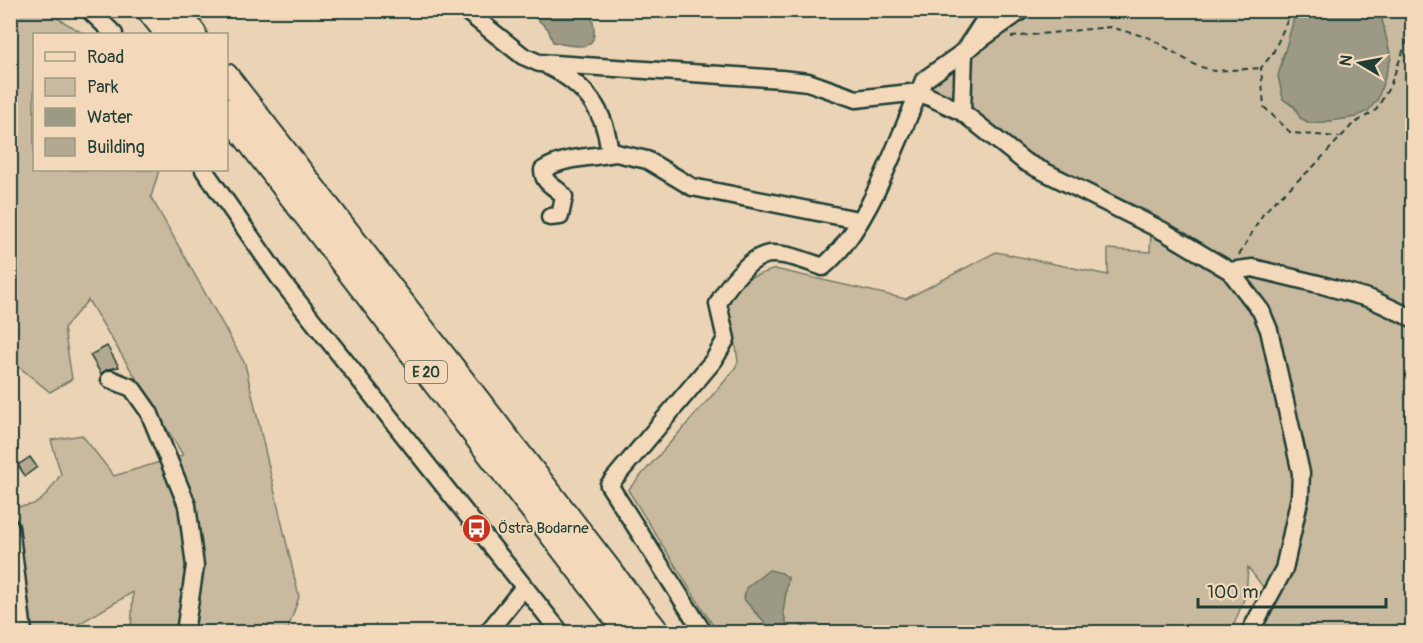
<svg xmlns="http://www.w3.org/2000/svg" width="1423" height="643" font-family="Pangolin,sans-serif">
<rect width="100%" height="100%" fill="#ebd3b5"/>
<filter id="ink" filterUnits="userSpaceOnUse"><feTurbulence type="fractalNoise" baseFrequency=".0167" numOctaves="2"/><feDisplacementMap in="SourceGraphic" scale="12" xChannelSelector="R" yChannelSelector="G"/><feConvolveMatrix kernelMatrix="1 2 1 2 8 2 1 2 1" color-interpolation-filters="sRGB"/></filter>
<g filter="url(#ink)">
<path fill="#c9ba9f" stroke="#747c6a" stroke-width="1.5" d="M11 11H46L84 34H34V170H159L151 197 245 364 299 597 287 632H131L133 592 65 632H11V506C41 509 45 497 61 474L51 440 82 435 114 476 183 455 88 300 64 328 72 379 50 392 14 363 11 365Z
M979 11H1296L1288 45 1281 59 1283 99 1295 108 1300 118 1310 123 1324 122 1355 117 1391 58 1380 11H1412V632H1258L1275 603 1248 567 1246 594 1231 632H789L783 612 788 578 754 612 768 624 770 632H717L628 490 732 373 738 362 736 347 730 340 726 300 731 290 746 279 775 269 906 299 996 252 1108 275V249L1150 252 1152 213 1028 158 996 134 970 106 926 88Z"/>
<path fill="#9c9984" stroke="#6a7464" stroke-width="1.5" d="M528 11H590C603 50 585 50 553 42L548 29Z
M1296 11H1380L1391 58 1378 99 1368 111 1355 117 1324 122 1310 123 1300 118 1295 107 1283 99 1278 76Z
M769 570 782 573 788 578 783 612 789 632H770C766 620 752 610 744 599L746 588Z
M112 626 111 632H74L76 630Z"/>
<path fill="#b2a990" stroke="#1f3d34" stroke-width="1.5" d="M107 346 119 367 108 369 101 374 90 355Z
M30 457 37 467 25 476 18 465Z"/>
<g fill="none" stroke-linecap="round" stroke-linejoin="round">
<defs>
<path id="minor" d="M89 10 114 34
M465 10 523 56 539 63 781 79 808 82 856 99 919 92C895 146 868 229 823 267 806 261 789 254 772 254 751 254 726 287 718 304L726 339 714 360 609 485 703 632
M1022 10 924 80 919 92 962 112 1025 162 1163 231 1230 271 1261 311 1269 330 1301 473 1300 497 1284 569 1250 632
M548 66C583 83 605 109 609 148L616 153 647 160 692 187 858 220
M962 112 964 52 991 10
M204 170 283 283 560 632
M550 217 560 216 564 197C556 185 544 186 543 170 565 156 591 158 616 153
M1230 271 1253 268 1322 285 1371 299 1412 318
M110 379 132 388 149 412 187 505 195 566 185 632
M10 527 23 632
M488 632 524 587"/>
<path id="highway" d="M149 10 168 34
M176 10 194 34
M226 76 657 632
M226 111 627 632"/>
</defs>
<use href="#minor" stroke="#1f3d34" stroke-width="21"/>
<use href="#highway" stroke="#1f3d34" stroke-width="28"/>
<path stroke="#1f3d34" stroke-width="2" stroke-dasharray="6 4.5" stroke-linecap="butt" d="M1292 10 1273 53 1261 68 1264 107 1291 133 1340 137
M1011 37 1110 27 1150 38 1195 65 1214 71 1261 68
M1239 255 1263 214 1275 201 1314 166 1352 125 1376 110 1390 86 1412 27"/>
<use href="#minor" stroke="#f3d9ba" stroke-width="16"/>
<use href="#highway" stroke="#f3d9ba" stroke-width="24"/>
</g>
</g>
<defs>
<symbol id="bus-disc" viewBox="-11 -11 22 22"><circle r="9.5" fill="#c8321e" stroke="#f3d9ba"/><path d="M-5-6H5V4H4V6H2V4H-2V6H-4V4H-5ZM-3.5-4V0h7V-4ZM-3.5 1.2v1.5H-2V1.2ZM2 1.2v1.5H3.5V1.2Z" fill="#fff"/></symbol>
</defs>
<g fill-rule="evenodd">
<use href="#bus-disc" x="460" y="512" width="33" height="33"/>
</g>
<g text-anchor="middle" stroke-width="4.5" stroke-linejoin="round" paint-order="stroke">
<rect fill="#f3d9ba" stroke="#5f6c5c" stroke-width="1.5" x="405" y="361" width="42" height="22" rx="4.5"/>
<g font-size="14" font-weight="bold" fill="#1f3d34">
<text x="426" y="377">E 20</text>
</g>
<g font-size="15" fill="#1f3d34" stroke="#f3d9ba" text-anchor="start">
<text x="498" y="533">Östra Bodarne</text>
</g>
</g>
<rect width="1423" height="643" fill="none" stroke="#f3d9ba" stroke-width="36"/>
<rect x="18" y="18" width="1387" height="607" fill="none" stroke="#1f3d34" stroke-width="2" filter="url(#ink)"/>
<rect x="33" y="33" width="195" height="138" fill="#f3d9ba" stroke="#9e9b84" stroke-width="1.5"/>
<rect x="45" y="52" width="30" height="9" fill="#f3d9ba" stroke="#9e9b84" stroke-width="1.5"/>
<text x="87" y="63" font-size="18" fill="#1f3d34">Road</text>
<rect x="45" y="78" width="30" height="18" fill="#c9ba9f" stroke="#9e9b84" stroke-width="1.5"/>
<text x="87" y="93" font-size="18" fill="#1f3d34">Park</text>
<rect x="45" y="108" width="30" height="18" fill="#9c9984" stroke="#9e9b84" stroke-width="1.5"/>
<text x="87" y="123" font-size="18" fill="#1f3d34">Water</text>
<rect x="45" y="138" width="30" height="18" fill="#b2a990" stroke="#9e9b84" stroke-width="1.5"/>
<text x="87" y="153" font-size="18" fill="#1f3d34">Building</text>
<g transform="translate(1360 63) rotate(280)" stroke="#f3d9ba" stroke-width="4.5" paint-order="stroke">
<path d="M0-4.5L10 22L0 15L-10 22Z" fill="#1f3d34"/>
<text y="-9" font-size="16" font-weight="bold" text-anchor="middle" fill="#1f3d34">N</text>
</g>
<path d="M1198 598v9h188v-9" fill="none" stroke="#1f3d34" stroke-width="3"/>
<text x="1207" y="598" font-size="18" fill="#1f3d34" stroke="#f3d9ba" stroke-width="4.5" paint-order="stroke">100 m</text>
</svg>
